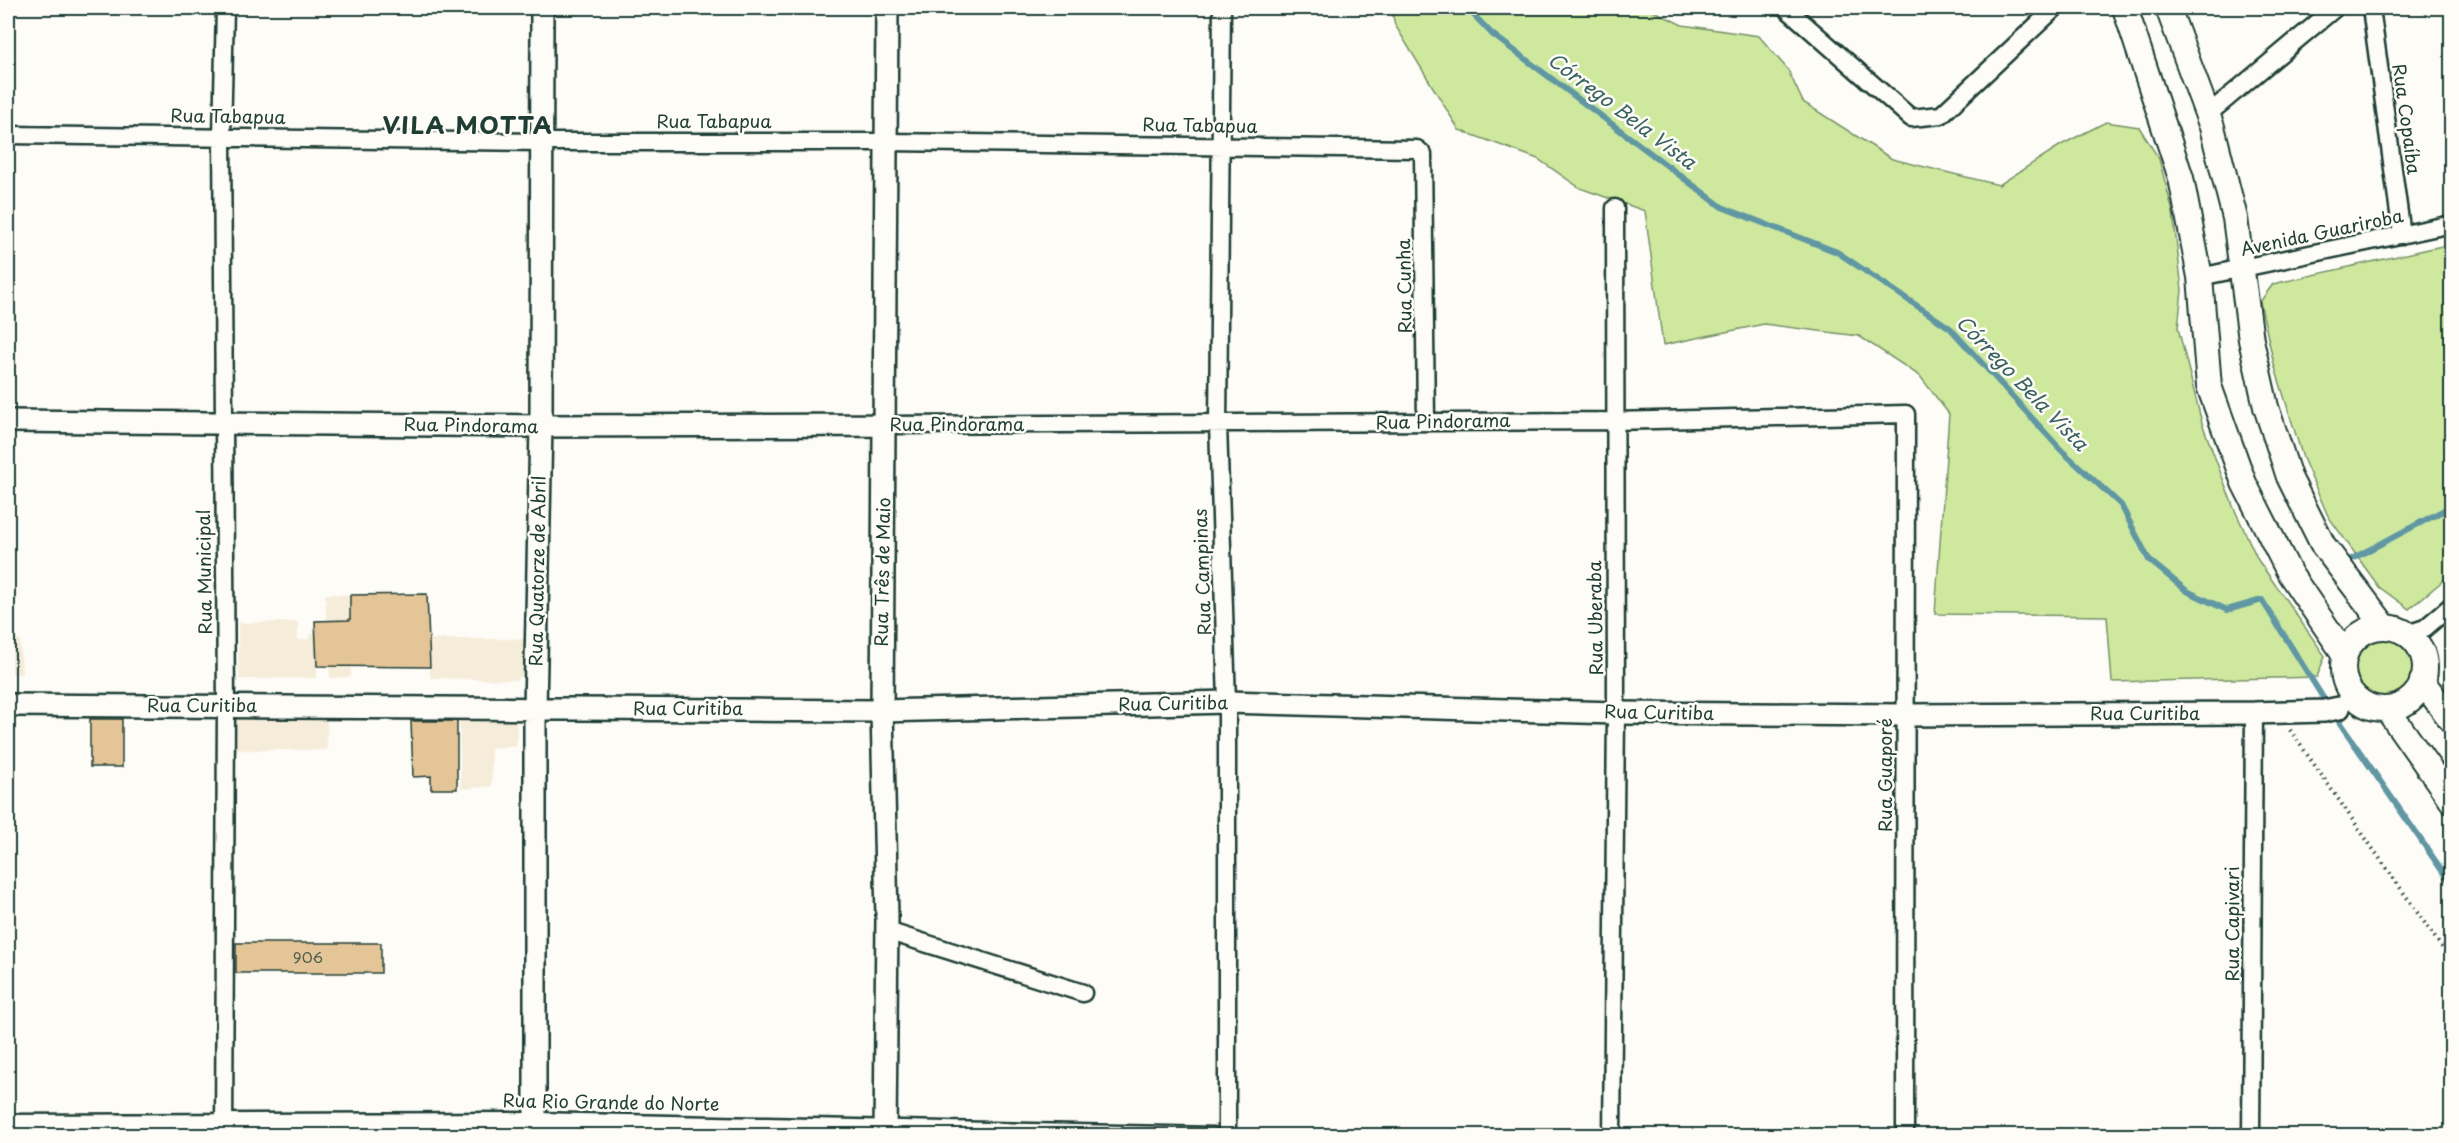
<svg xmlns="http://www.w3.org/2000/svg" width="2459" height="1143" font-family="'Playpen Sans',sans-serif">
<rect width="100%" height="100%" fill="#fdfcf7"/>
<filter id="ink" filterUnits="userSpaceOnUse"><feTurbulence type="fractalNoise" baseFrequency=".0167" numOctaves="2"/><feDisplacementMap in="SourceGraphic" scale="12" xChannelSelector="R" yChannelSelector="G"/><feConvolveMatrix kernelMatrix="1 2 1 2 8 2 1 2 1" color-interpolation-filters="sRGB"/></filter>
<g filter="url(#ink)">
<path fill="#f6ecda" d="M325 594 350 595 351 677 330 678Z
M298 622V640L309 639V634H316L317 678 239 679 238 623Z
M8 639H20L22 674H8Z
M430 639H524V673L516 680 430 678Z
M327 710V750H236L237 714Z
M459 710H516L517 746 491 748 492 786 461 789Z"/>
<path fill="#cee89e" stroke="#769269" stroke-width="1.5" d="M1391 8H1648L1682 25 1759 36 1788 70 1803 102 1892 159 1999 185 2061 145 2106 122 2139 127 2159 159 2173 212 2182 290 2178 328 2202 423 2233 506 2258 560 2325 656 2317 677 2112 682 2107 616 1935 614 1949 414 1920 376 1859 336 1764 324 1663 345 1645 211 1580 188 1538 159 1459 130 1395 25Z
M2451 244V574L2409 609 2379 587 2328 516 2303 458 2274 364 2260 302 2273 284Z
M2352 668a31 31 0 1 1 62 0a31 31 0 1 1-62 0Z"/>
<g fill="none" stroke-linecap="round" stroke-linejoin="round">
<path stroke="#6097a3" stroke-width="6" d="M1467 8 1492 34 1722 207 1837 252 1950 328 2061 450 2121 505 2149 560 2187 591 2227 610 2262 600 2327 704
M2346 562 2452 506
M2335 716 2452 885"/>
</g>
<path fill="#e4c597" stroke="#1f3d34" stroke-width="1.5" d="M427 594 430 667 317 666 315 621 350 620V595Z
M90 719H122V767H90Z
M411 721H457V789H431V776L413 777Z
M236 943H381V973H236Z"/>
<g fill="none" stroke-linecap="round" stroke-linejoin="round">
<defs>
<path id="minor" d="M1222 8 1218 424 1227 702V1136
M1786 8 1911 118 1941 115 2055 8
M2371 8 2402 235
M2207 115 2335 8
M8 135 542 142H886L1417 149 1423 154 1426 422
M2200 277 2452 224
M885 425 1613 421 1906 414 1905 1136
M2407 634 2425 628 2452 605
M887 931 1083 993
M8 1123 535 1121 1213 1136
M224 1136 226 706 222 136 225 8
M1612 1136 1616 713 1615 208
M2251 1136 2254 713"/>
<path id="tertiary" d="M8 421 541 426 885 425
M8 705 882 711 1227 702 1616 713 1906 715 2254 713 2324 711 2339 708
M535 1136V709L541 426 542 8
M885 1136 887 917 882 711 887 8"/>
<path id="secondary" d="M2125 8 2181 178 2200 277 2209 386 2244 483 2290 574 2345 655
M2168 8 2212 127 2235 218 2251 340 2266 407 2289 477 2323 545 2385 627
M2343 668a41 41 0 1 1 82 0a41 41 0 1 1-82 0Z
M2422 681 2452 721
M2387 709 2452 801"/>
</defs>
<use href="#minor" stroke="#1f3d34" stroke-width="21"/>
<use href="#tertiary" stroke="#1f3d34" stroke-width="26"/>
<use href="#secondary" stroke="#1f3d34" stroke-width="28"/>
<path stroke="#1f3d34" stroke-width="4" stroke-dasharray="1.5 4.5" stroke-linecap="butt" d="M2290 730 2452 962"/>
<use href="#minor" stroke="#fdfcf7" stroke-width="16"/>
<use href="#tertiary" stroke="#fdfcf7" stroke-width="21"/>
<use href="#secondary" stroke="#fdfcf7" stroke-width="24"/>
</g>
</g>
<g text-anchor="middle" stroke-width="5" stroke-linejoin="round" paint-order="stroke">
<g font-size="15" fill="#505f4d">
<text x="308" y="963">906</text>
</g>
<g font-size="18" fill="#1f3d34" stroke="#fdfcf7">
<text transform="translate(228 117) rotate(1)" y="6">Rua Tabapua</text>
<text transform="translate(2406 119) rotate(82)" y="6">Rua Copaíba</text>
<text x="714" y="128">Rua Tabapua</text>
<text transform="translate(1200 126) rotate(1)" y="6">Rua Tabapua</text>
<text transform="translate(2322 233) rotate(-12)" y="6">Avenida Guariroba</text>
<text transform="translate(1405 286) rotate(-91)" y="6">Rua Cunha</text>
<text transform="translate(1443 422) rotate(-1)" y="6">Rua Pindorama</text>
<text x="957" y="431">Rua Pindorama</text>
<text transform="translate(471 426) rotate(1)" y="6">Rua Pindorama</text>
<text transform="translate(538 571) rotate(-89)" y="6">Rua Quatorze de Abril</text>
<text transform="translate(205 572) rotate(-91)" y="6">Rua Municipal</text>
<text transform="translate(883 572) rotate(-89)" y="6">Rua Três de Maio</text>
<text transform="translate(1203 572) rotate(-92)" y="6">Rua Campinas</text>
<text transform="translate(1596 618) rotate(-91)" y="6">Rua Uberaba</text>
<text transform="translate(1173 704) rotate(-1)" y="6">Rua Curitiba</text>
<text x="202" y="712">Rua Curitiba</text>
<text x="688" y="715">Rua Curitiba</text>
<text transform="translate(1659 713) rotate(1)" y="6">Rua Curitiba</text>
<text x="2145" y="720">Rua Curitiba</text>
<text transform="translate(1886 775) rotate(-90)" y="6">Rua Guaporé</text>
<text transform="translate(2233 924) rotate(-90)" y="6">Rua Capivari</text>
<text transform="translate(611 1103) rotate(1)" y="6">Rua Rio Grande do Norte</text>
</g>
<g font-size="20" font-style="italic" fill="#3a6262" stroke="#fdfcf7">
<text transform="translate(1622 111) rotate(37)" y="7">Córrego Bela Vista</text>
<text transform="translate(2022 383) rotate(46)" y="7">Córrego Bela Vista</text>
</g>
<g font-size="24" font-weight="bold" letter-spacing="1.5" fill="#1f3d34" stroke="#fdfcf7">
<text x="468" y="134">VILA MOTTA</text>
</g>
</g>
<rect width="2459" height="1143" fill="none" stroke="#fdfcf7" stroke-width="30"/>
<rect x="15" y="15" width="2429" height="1113" fill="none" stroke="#1f3d34" stroke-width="2" filter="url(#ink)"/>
</svg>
